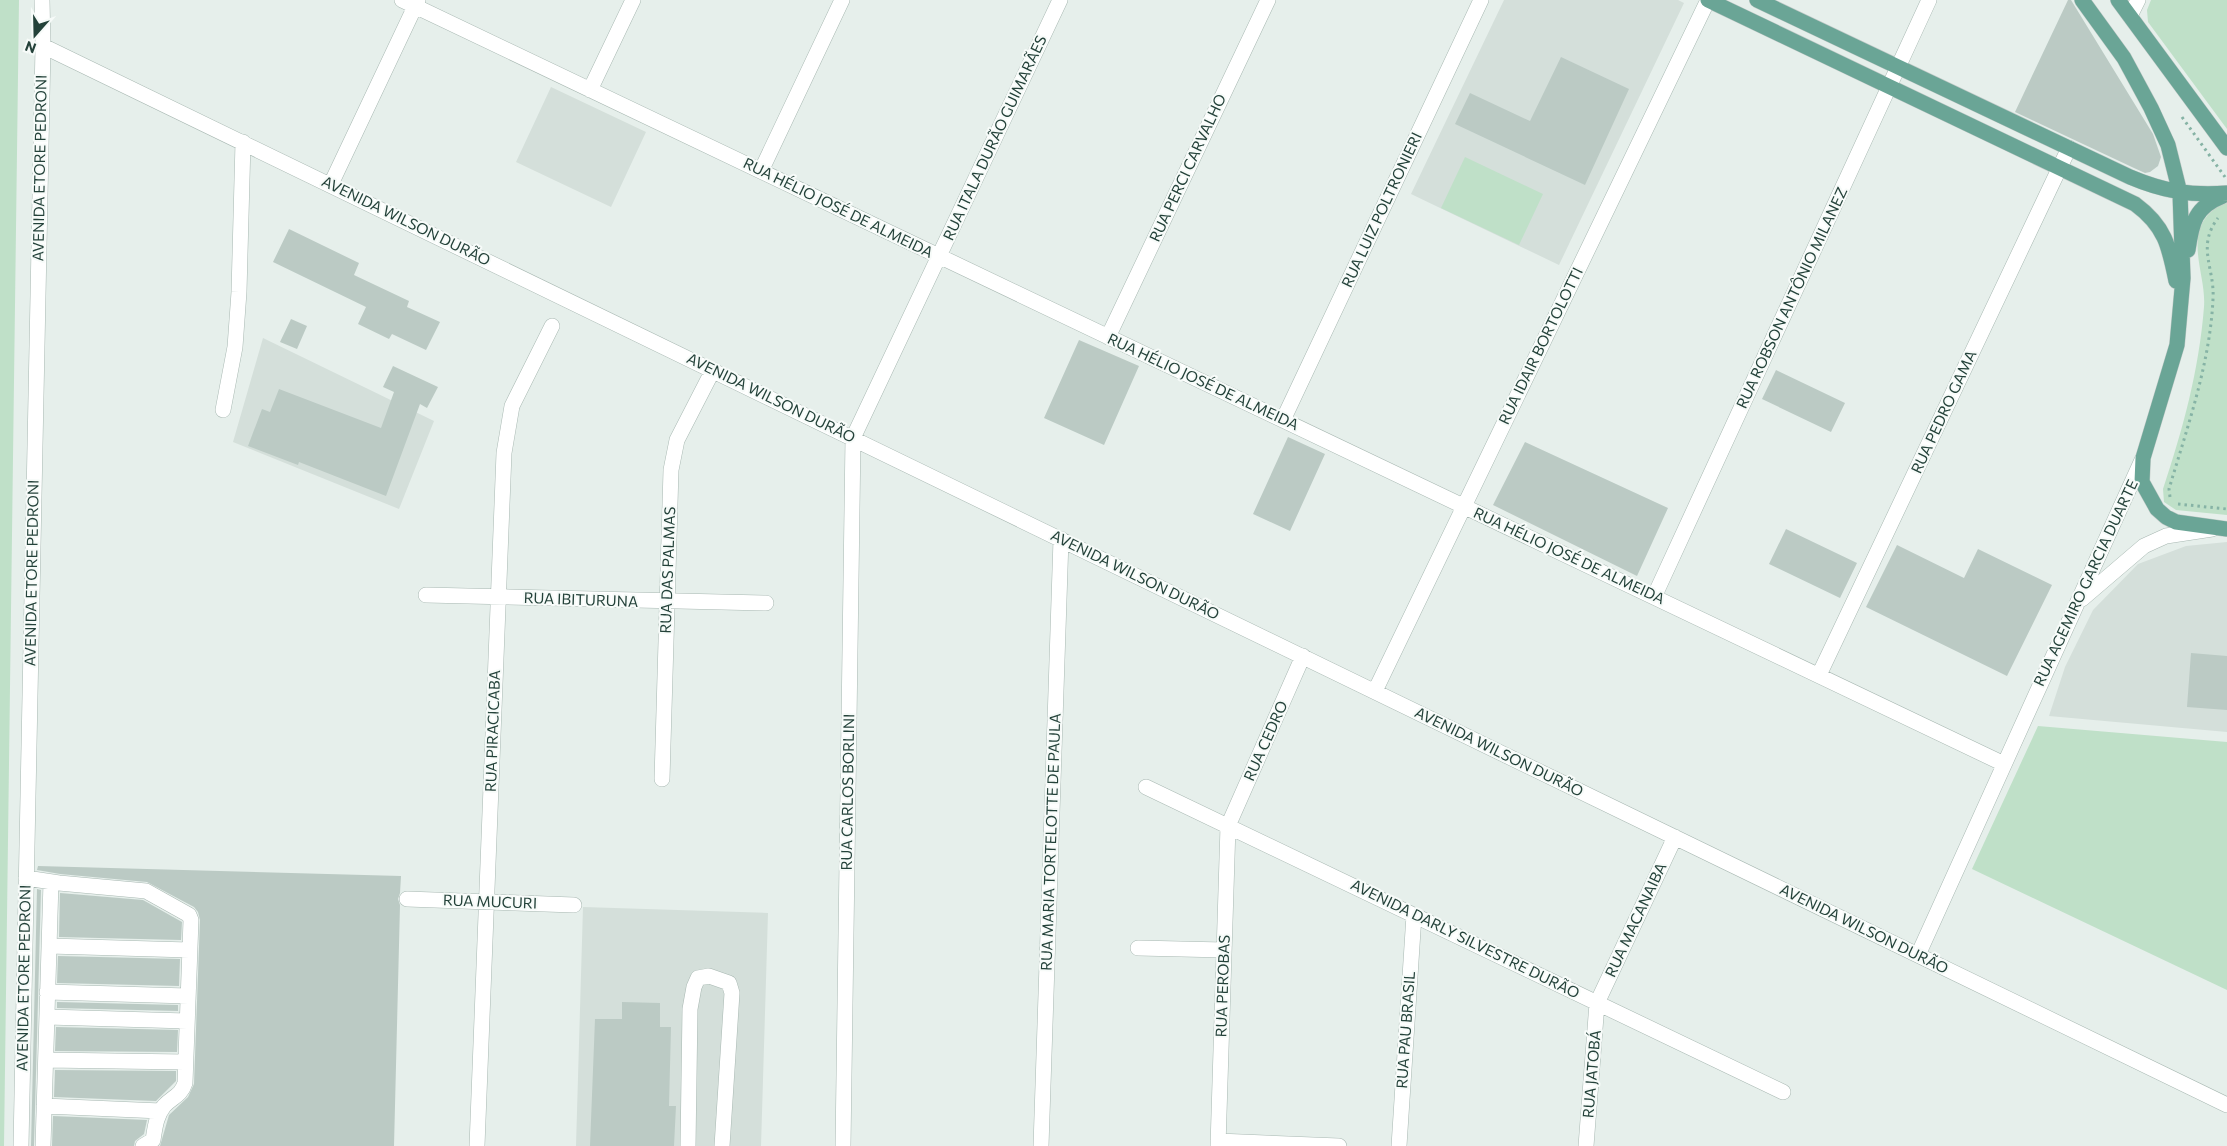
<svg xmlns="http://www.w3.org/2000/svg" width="2227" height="1146" font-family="Commissioner,sans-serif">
<rect width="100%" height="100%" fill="#e6efeb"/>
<path fill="#d4dfda" d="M1504 0H1678L1684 3 1559 265 1411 194Z
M551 87 646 132 611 207 516 162Z
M263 338 434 421 399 509 233 442Z
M2227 542V732L2049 716 2065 667 2093 610 2138 564 2186 546Z
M583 907 768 913 761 1146H576Z"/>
<path fill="#bfe0c8" d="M0 0H19L4 1146H0Z
M2151 0H2227V129L2148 22 2147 10Z
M1465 157 1543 194 1519 245 1441 208Z
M2227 203V515L2176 510 2164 502 2163 489C2183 429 2199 370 2204 307 2206 281 2192 253 2200 228 2205 215 2214 207 2227 203Z
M2038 726 2227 742V990L1972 869Z"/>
<path fill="#bbcac4" d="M2068 0H2071L2153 134 2161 157 2158 166 2150 172 2145 173 2134 168 2015 112Z
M1561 57 1629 89 1585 185 1455 124 1470 93 1530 121Z
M289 229 359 263 354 275 409 301 407 307 440 322 426 350 392 334 389 339 358 324 366 307 273 262Z
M291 319 307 326 297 349 280 342Z
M1079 340 1139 366 1104 445 1044 418Z
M393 366 438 387 427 408 420 404 386 496 299 462 298 465 248 446 262 409 270 412 279 389 381 428 394 392 383 387Z
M1776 370 1845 403 1831 432 1762 399Z
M1288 437 1325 454 1290 531 1253 514Z
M1525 442 1668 508 1637 576 1493 505Z
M1786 529 1857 563 1840 598 1769 564Z
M1897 545 1964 578 1978 549 2052 585 2007 676 1866 607Z
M2191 653 2227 656V710L2187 707Z
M38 866 401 876 400 893 398 899 400 905 394 1146H160L169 1115 188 1097 194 1084 200 920 198 912 194 907 147 882 60 874 37 870Z
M37 889 41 890 34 1146H31Z
M60 893 143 900 182 922 181 940 59 937Z
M58 956 180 959 179 986 57 983Z
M57 1002 178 1005V1011L57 1008Z
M622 1002 660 1003V1027H671L669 1106H676L674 1146H590L595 1019H622Z
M56 1027 178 1030 177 1052 55 1051Z
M55 1070 176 1071V1081L156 1101 54 1097Z
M53 1116 147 1120 144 1134 135 1141 134 1146H52Z"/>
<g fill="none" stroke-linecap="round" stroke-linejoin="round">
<defs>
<path id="minor" d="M402 0 2004 764
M2130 16 2138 0
M43 46 2227 1105
M590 90 633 0
M761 171 842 0
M331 184 418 0
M1108 337 1268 0
M223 410 235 347 239 292 243 142
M1283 420 1481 0
M426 595 766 603
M1654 597 1929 0
M2082 599 2144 546 2166 536 2212 529
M1819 675 2069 148
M1375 691 1708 0
M662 779 671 470 677 440 713 370
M1146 787 1783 1092
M26 878 59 883 146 891 189 915 191 920 185 1083C181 1096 172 1097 164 1106 156 1116 155 1128 153 1140L143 1146
M407 899 574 905
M49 946 189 950
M1138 948 1224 950
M1918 955 2142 460
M47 992 188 996
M47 1017 187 1021
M46 1060 185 1062
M44 1106 161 1111
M1218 1141 1339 1146
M21 1146 43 46 42 0
M43 1146 51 882
M477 1146 504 453 512 406 552 326
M688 1146 690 1009 694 987 698 978 709 976 729 983 732 993 722 1146
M843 1146 853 438 1060 0
M1041 1146 1061 539
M1218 1146 1228 826 1303 656
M1399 1146 1414 915
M1586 1146 1597 1003 1675 837"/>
<path id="major" d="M1708 0 2135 204C2165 226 2169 246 2176 281
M1757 0 2130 177C2163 191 2191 196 2227 193
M2082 0 2124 58 2151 108 2168 145 2180 193 2183 278 2177 345 2143 458 2142 482 2157 509 2166 517 2176 522 2227 529
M2118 0 2227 148
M2188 250C2192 222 2195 207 2223 196"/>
</defs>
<use href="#minor" stroke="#a8b8b2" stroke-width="16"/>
<use href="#major" stroke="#c2cac8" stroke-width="16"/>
<path stroke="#86b3a5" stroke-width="3" stroke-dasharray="2.5 4" stroke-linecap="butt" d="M2182 117 2225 177
M2170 497 2169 489C2187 428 2210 364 2213 299 2215 268 2196 247 2218 218
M2178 504 2227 509"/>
<use href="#minor" stroke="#fff" stroke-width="15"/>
<use href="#major" stroke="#6aa596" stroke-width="15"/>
</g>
<g text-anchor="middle" stroke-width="4" stroke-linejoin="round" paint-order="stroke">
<g font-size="15" fill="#24423a" stroke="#f7fbf9">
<text transform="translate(995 138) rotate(-65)" y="5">RUA ITALA DURÃO GUIMARÃES</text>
<text transform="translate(40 168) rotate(-89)" y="5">AVENIDA ETORE PEDRONI</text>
<text transform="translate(1188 168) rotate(-65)" y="5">RUA PERCI CARVALHO</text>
<text transform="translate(838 208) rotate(26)" y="5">RUA HÉLIO JOSÉ DE ALMEIDA</text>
<text transform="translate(1382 210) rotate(-65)" y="5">RUA LUIZ POLTRONIERI</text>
<text transform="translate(406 221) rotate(26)" y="5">AVENIDA WILSON DURÃO</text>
<text transform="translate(1792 298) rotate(-65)" y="5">RUA ROBSON ANTÔNIO MILANEZ</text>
<text transform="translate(1541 346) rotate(-64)" y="5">RUA IDAIR BORTOLOTTI</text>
<text transform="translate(1203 382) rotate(25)" y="5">RUA HÉLIO JOSÉ DE ALMEIDA</text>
<text transform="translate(771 398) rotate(26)" y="5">AVENIDA WILSON DURÃO</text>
<text transform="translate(1944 412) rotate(-65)" y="5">RUA PEDRO GAMA</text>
<text transform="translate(1569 556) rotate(25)" y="5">RUA HÉLIO JOSÉ DE ALMEIDA</text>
<text transform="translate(668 570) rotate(-88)" y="5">RUA DAS PALMAS</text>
<text transform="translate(32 573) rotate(-89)" y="5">AVENIDA ETORE PEDRONI</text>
<text transform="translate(1135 575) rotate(26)" y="5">AVENIDA WILSON DURÃO</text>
<text transform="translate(2086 583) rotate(-65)" y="5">RUA AGEMIRO GARCIA DUARTE</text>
<text transform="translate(581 600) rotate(2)" y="5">RUA IBITURUNA</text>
<text transform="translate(493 731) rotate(-88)" y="5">RUA PIRACICABA</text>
<text transform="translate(1266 741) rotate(-66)" y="5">RUA CEDRO</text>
<text transform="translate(1499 752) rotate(26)" y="5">AVENIDA WILSON DURÃO</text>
<text transform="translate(848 792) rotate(-89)" y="5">RUA CARLOS BORLINI</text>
<text transform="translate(1051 842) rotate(-88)" y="5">RUA MARIA TORTELOTTE DE PAULA</text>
<text transform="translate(490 902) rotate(2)" y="5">RUA MUCURI</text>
<text transform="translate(1636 920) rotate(-65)" y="5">RUA MACANAIBA</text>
<text transform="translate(1864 929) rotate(26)" y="5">AVENIDA WILSON DURÃO</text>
<text transform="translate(1465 939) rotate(26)" y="5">AVENIDA DARLY SILVESTRE DURÃO</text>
<text transform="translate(24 978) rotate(-89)" y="5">AVENIDA ETORE PEDRONI</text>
<text transform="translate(1223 986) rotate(-88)" y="5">RUA PEROBAS</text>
<text transform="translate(1406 1030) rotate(-86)" y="5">RUA PAU BRASIL</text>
<text transform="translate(1592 1074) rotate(-85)" y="5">RUA JATOBÁ</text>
</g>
</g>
<g transform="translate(35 35) rotate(200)" stroke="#f7fbf9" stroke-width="4" paint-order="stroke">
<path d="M0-4L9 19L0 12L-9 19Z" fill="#24423a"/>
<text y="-8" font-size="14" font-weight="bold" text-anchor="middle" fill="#24423a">N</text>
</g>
</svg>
